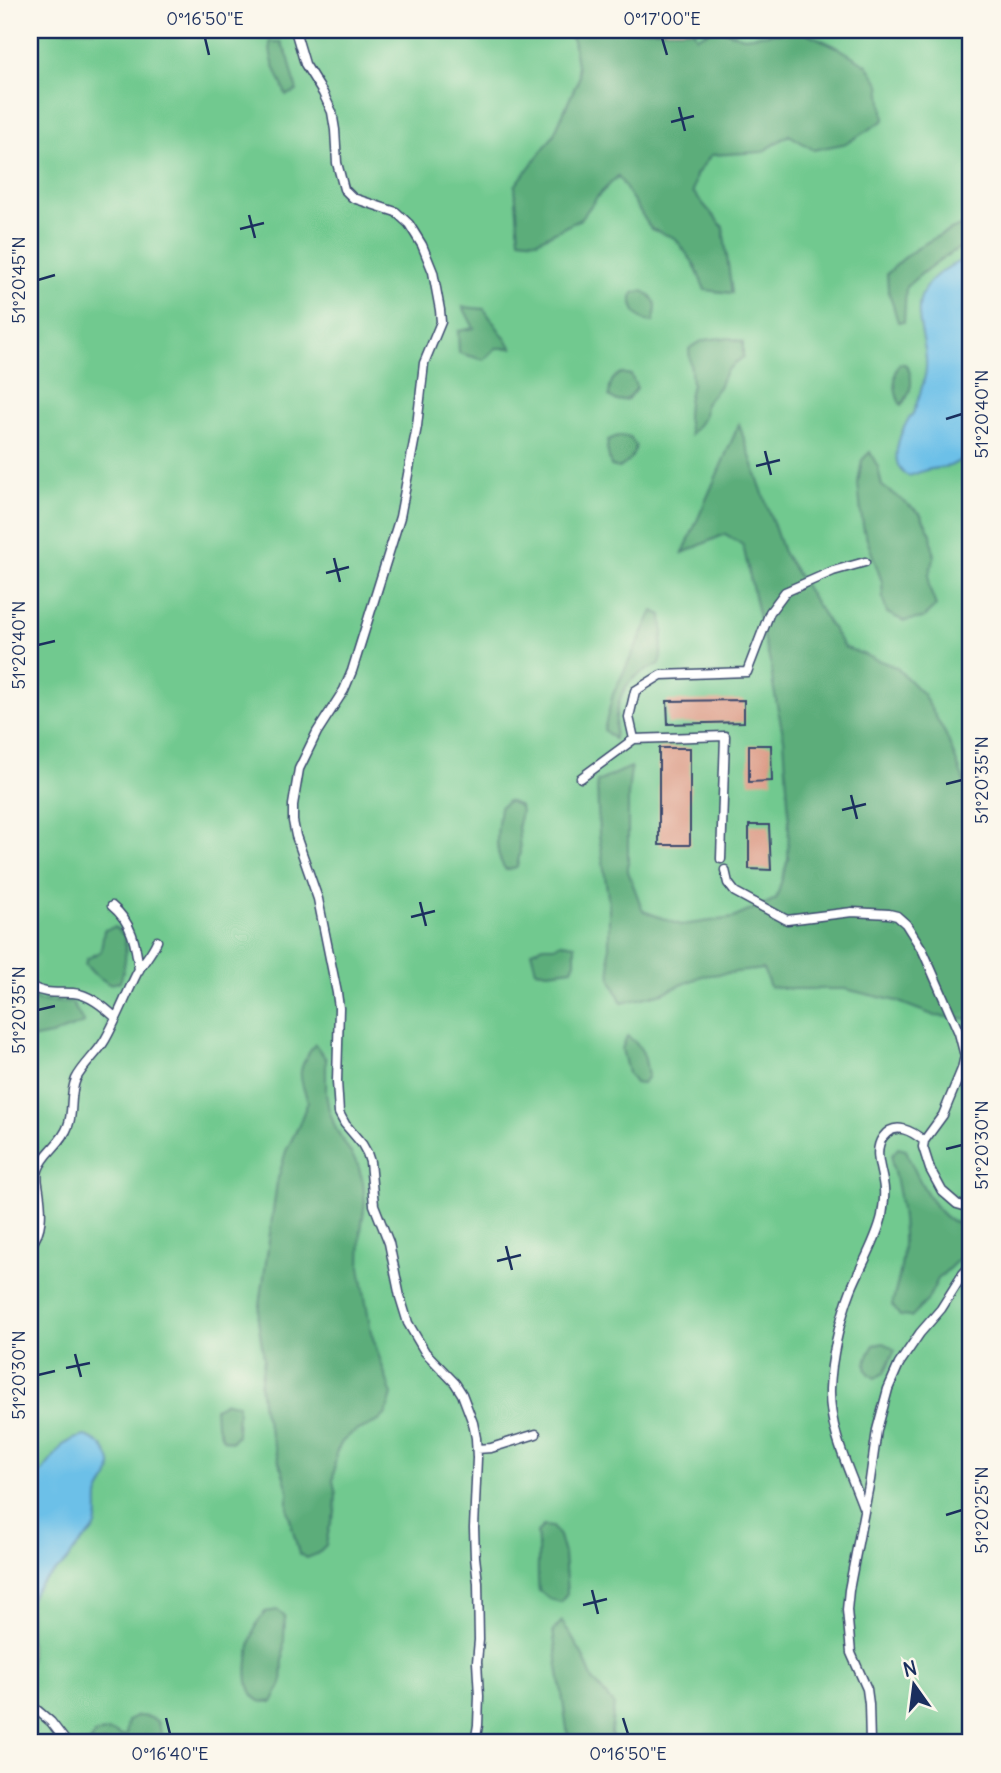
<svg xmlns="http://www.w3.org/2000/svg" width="1001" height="1773" font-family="Delius,sans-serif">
<rect width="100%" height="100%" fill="#fbf7ec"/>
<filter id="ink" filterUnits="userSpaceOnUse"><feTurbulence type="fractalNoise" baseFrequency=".0143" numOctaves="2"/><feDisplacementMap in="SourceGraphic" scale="14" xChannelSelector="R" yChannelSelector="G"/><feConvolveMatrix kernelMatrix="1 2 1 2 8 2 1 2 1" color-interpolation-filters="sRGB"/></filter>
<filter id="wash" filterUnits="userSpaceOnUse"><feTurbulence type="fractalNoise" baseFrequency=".00686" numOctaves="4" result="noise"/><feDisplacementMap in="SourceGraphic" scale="28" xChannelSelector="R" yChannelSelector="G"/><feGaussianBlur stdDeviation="1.57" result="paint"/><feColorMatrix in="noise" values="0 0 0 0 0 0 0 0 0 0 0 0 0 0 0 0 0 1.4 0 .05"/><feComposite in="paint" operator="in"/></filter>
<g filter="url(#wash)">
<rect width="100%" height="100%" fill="#f3e1c6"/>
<path fill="#71c98f" stroke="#467c76" stroke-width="2" d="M30 30H971V1743H30Z"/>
<path fill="#5cad7a" stroke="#3c6e6c" stroke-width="2" d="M562 30H693L697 37 712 30H721L744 37 800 30 837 47 867 65 880 84 884 120 847 143 814 150 789 135 762 152 711 155 696 175 693 192 723 227 732 293 705 290 694 264 675 238 651 229 618 176 598 196 581 219 537 241 519 239 515 186 553 136 579 78 573 40Z
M270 42H281L289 59 297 91 286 95C280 77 269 63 270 42Z
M971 222V243C947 252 925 270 906 287L904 322H898L888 289 887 274C909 250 940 233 971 222Z
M643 291C658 300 658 306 653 322 638 321 629 308 633 293Z
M463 307 484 309 512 348H496L484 360 459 353 458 331 474 328Z
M729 338 743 342V357L726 371 719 387 705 404 704 417 690 435 687 417 688 401 692 384 689 349C701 338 714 339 729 338Z
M899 364H905C915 376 912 394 901 405 894 394 893 375 899 364Z
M621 373 631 375 637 388 628 399 617 401 609 396C610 385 610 379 621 373Z
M739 424 783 552 844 647 896 667 923 694 946 735 964 781 971 806V1019L935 1016 896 1001 845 989H795L770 987 763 969 702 976 663 993 622 1003 611 980 609 952V904L599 835 597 782 631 767 628 796V871L643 911 681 925 733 918 776 899 788 859 789 817 784 739 773 685 771 665 763 637 743 545 725 534 683 553Z
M618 436 630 437 636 446C633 457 629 462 619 468L611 466 607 449 608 440Z
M870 452 878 467 882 486 920 513 931 534 934 558 929 574V587L936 606 923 618 904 621 887 613 883 599 882 582 864 531 861 513 858 483 862 460Z
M653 611 662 615 663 632 660 664C635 674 622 683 617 711 615 720 616 729 614 739L604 730 613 694Z
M508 801 520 806 521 813 518 824 520 852 517 867 506 870C492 853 498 827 500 807Z
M115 927 125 936C126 953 126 966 120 982L109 984 93 973 85 964 87 959 101 951 104 930Z
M562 943 575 945V962L572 969 548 972 536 970 531 951 544 946H554Z
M30 996 38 1001 72 1003 84 1023 51 1035 30 1039Z
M627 1036C645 1048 645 1057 648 1077L641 1084 635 1083 628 1073 622 1049Z
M315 1044 326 1059V1094L329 1110 336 1129 358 1165 363 1182 365 1202 361 1231 360 1267 371 1332 392 1395 386 1414 379 1421 352 1433 342 1442 336 1453 333 1481 336 1494 335 1513 329 1529 326 1545 317 1554 307 1558 299 1554 288 1511V1490L263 1410 260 1385 264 1359 258 1320 277 1182 286 1151 298 1127 308 1101C297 1074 298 1067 315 1044Z
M898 1148 906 1150C913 1168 935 1217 955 1222 960 1223 967 1221 971 1220V1247L938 1279 927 1301 911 1317 900 1316 892 1305C895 1292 899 1280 901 1267 907 1234 900 1196 892 1164V1155Z
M884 1343 895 1350 884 1373 875 1378C860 1371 867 1356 874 1345Z
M226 1402 238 1404 237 1435 231 1442 223 1439 216 1423 215 1408Z
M543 1526 552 1527 559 1536 564 1554 567 1593 561 1602 550 1599 539 1591C536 1571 540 1552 537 1533Z
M278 1610 285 1616 282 1684 272 1702C269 1702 262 1702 260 1701 239 1691 249 1644 256 1626 258 1621 262 1616 265 1612Z
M562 1621 582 1654 593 1680 614 1705 611 1732 614 1743H569L553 1631Z
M137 1716 149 1717 157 1721 161 1732V1738L155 1743H90L95 1734C105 1732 113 1729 121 1736L126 1735 128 1721Z"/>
<path fill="#6cc0e8" stroke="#4478a3" stroke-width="2" d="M971 255V455L950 466 926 470 909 476C887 467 899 435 908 420 912 413 911 418 914 411 918 401 921 390 924 380 933 351 911 320 922 294 930 274 953 265 971 255Z
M85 1436C102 1441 118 1460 108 1478 104 1485 100 1489 98 1497 97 1507 100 1520 94 1529 91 1535 84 1539 79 1545 73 1551 69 1560 62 1566 48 1578 37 1582 30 1601V1479L41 1473 63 1445 74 1439Z"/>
<g id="blocks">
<path fill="#db9984" d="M744 700V722L668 724 667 701Z
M749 745H771L772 781 749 782Z
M659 748H690V845H659Z
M749 825H769L771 870 749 869Z"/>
</g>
</g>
<g filter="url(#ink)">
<use href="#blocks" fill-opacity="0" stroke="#3b4a6e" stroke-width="2"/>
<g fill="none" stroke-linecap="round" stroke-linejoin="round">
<defs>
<path id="service" d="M295 30 305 64 323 93 332 112 335 130 337 163 344 189 353 198 396 212 409 224 422 245 433 272 440 310 441 322 424 363 417 426 400 517 352 671 344 690 317 732 299 769 293 805V821L296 836 318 899 337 993 339 1008 337 1081 339 1113 345 1124 362 1144 367 1153 370 1162 374 1205 389 1243 400 1297 408 1323 425 1352 455 1383 462 1394 473 1423 476 1438 477 1458 474 1528 475 1557 478 1583 479 1640 477 1662 479 1696 478 1725 475 1743
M930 30 942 32 971 30
M634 739 629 717 635 691 661 675 747 672 770 612 785 592 833 571 865 562
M581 778 634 739 725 736 721 859
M725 870 728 883 735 892 787 920 852 912 889 914 897 916 906 924 923 951 959 1033 965 1056 962 1069 943 1115 924 1141 923 1147 930 1169 942 1191 957 1204 971 1208
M112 906C132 922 136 945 139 970
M30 986C46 995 55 992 73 993 89 994 104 1007 115 1017
M30 1247C43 1230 42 1211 39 1191 38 1184 36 1177 38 1170 44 1152 62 1144 68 1126 74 1111 69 1095 76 1079 83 1065 97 1054 105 1040 117 1019 126 995 137 973 143 962 152 953 157 941
M477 1449 491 1448 536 1434
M863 1507C849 1469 829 1431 830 1389 831 1359 840 1318 851 1290 861 1265 876 1242 882 1216 883 1207 885 1198 884 1189 883 1172 872 1152 883 1137 895 1121 912 1131 924 1141
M30 1704 51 1722 67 1743
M870 1743 869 1704 867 1689 851 1653 847 1610 849 1590 870 1480 877 1430 888 1389 899 1364 920 1333 941 1309 963 1274 971 1265"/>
</defs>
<use href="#service" stroke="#3b4a6e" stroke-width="11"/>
<use href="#service" stroke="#fff" stroke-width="8"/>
</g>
</g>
<path fill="none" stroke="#1b2f5e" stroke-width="2.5" d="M205 38 209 55M662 38 667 55M679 107 685 131M671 122 694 116M249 215 255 238M240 229 264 223M38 280 55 275M946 419 962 414M765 451 771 475M756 466 780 460M334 558 340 582M326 573 349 567M38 645 55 641M946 784 962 780M851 795 857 819M842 810 866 804M420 902 426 926M411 917 435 911M38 1010 55 1006M946 1149 962 1145M506 1246 512 1270M497 1261 521 1255M75 1354 81 1377M66 1368 90 1363M38 1375 55 1371M946 1515 962 1510M592 1590 598 1614M583 1605 607 1599M166 1718 170 1734M623 1718 628 1734"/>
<rect width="1001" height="1773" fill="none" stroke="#fbf7ec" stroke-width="77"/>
<g transform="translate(914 1685) rotate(346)" stroke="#fbf7ec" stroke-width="5" paint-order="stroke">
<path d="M0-5L12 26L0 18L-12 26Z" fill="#1b2f5e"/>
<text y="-10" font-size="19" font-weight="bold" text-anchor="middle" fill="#1b2f5e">N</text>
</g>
<rect x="38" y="38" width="924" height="1696" fill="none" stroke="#1b2f5e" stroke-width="2.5"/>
<g font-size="18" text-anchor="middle" fill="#1b2f5e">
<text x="205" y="25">0°16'50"E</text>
<text x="662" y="25">0°17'00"E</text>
<text transform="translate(19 280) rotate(-90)" y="6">51°20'45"N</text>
<text transform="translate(982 414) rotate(-90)" y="6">51°20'40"N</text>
<text transform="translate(19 645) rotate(-90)" y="6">51°20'40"N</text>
<text transform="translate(982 780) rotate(-90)" y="6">51°20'35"N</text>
<text transform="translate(19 1010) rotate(-90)" y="6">51°20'35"N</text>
<text transform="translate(982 1145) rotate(-90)" y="6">51°20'30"N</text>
<text transform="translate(19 1375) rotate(-90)" y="6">51°20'30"N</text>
<text transform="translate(982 1510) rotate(-90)" y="6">51°20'25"N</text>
<text x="170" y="1760">0°16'40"E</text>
<text x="628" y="1760">0°16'50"E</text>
</g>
</svg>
